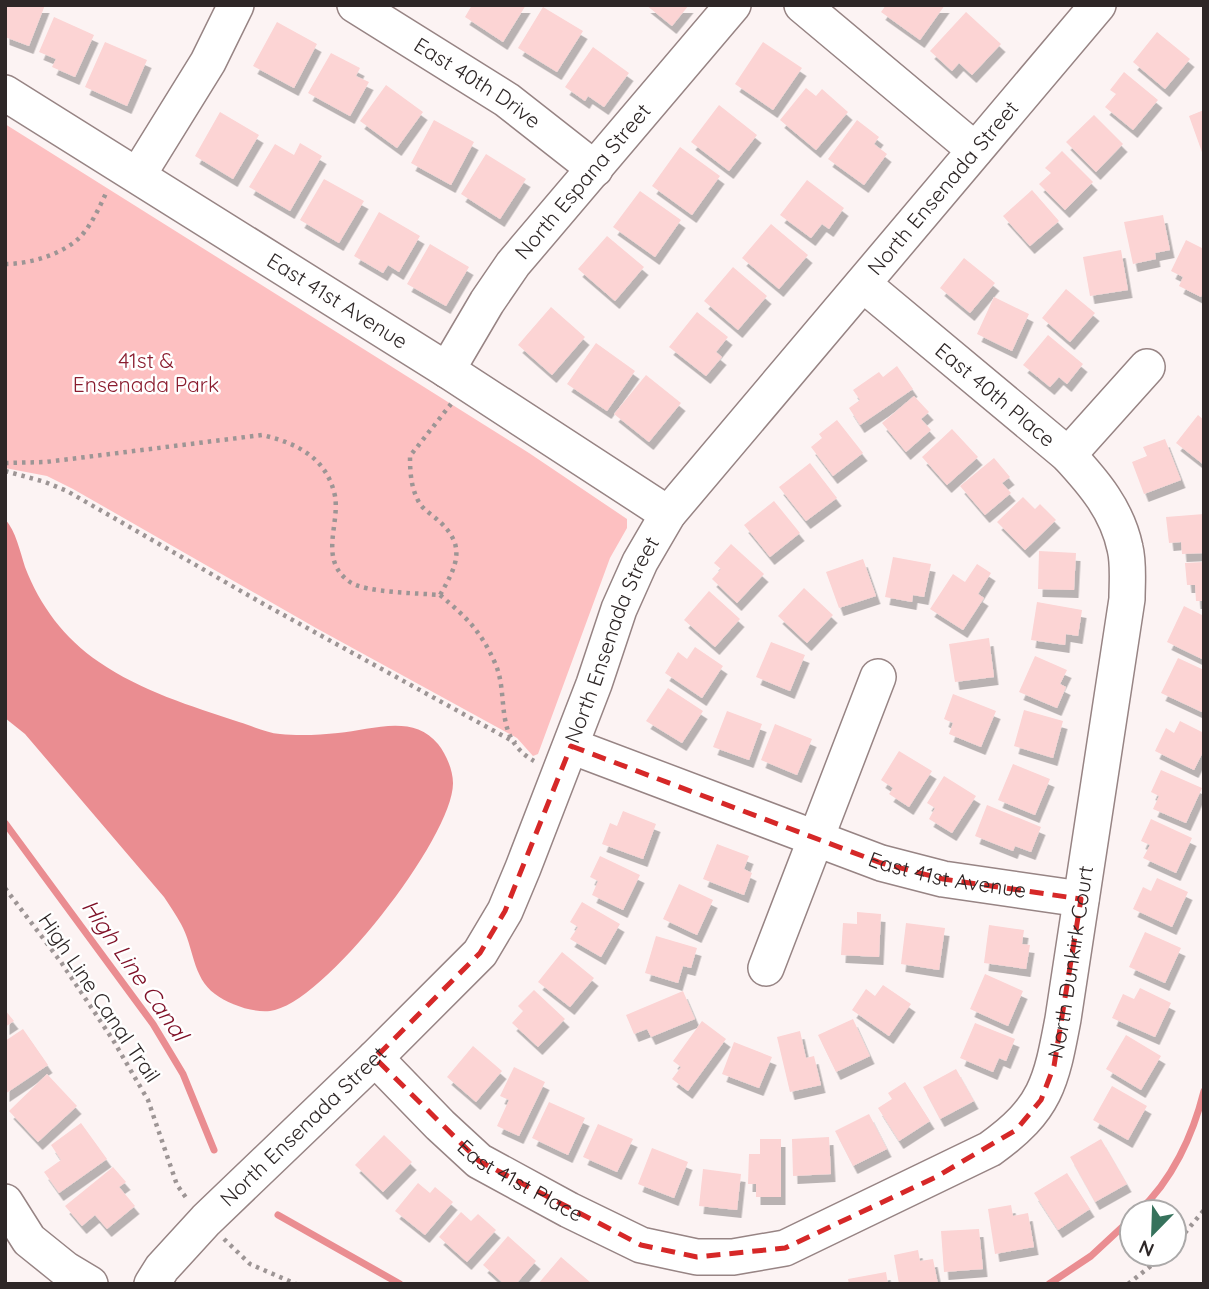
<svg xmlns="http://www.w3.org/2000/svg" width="1209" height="1289" font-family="Quicksand,sans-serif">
<defs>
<filter id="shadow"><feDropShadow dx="4.5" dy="8" stdDeviation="0" flood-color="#0004"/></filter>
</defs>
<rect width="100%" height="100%" fill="#fcf3f3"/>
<path fill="#fdc0c1" d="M5 124 529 453 627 519V528L610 558 538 754 533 756 517 738 316 628 73 489 47 476 5 468Z"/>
<path fill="#ea8d91" d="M5 519C16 531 20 552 25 567 40 606 64 638 99 662 141 691 191 706 239 722 252 726 267 733 280 734 298 736 320 735 338 733 371 730 413 713 438 744 446 754 453 770 453 783 454 836 323 1006 270 1011 253 1013 228 1004 215 994 192 977 194 947 181 924 176 915 170 906 164 897L25 734 5 718Z"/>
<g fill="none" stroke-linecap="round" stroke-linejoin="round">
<path stroke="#ea8d91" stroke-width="7" d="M5 823 153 1024 183 1074 214 1150
M1138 1212C1172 1181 1193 1135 1204 1091
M278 1215 400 1284
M1049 1284 1091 1256 1132 1218"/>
</g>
<path fill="#fcd4d4" filter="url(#shadow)" d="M5 5H45L29 46 5 37Z
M472 5H526L503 42 465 17Z
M646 5H689L672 26Z
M886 5H945L920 40 881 12Z
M543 7 583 31 557 72 518 48Z
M966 12 1001 44 972 75 959 63 952 71 930 51Z
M54 17 94 35 75 77 52 67 56 59 39 52Z
M277 22 317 44 294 88 253 66Z
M1157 32 1190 59 1165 89 1133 62Z
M105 42 147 60 127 106 85 87Z
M763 42 802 68 773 110 735 84Z
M593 47 629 73 604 107 588 96 585 101 565 87Z
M331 53 360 68 356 76 369 82 350 116 308 93Z
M1124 72 1158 100 1133 130 1105 107 1116 94 1110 90Z
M386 85 423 112 397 148 360 121Z
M806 88 816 96 822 89 848 112 816 150 780 120Z
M719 105 757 135 729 171 691 142Z
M1204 110V155H1203L1189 116Z
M220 112 259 135 233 179 195 156Z
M1094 115 1123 144 1096 172 1066 142Z
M434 120 474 142 451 185 411 163Z
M857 120 879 137 874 144 887 154 864 185 828 159Z
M300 143 322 156 290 211 249 187 275 144 294 155Z
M680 147 720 176 692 215 652 186Z
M1062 151 1093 182 1065 210 1039 184 1051 173 1045 168Z
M486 154 526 179 500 219 461 194Z
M324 179 364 201 339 243 300 220Z
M807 180 844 208 829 229 822 224 811 238 780 215Z
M1032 190 1059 221 1030 246 1003 216Z
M640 191 681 220 655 257 613 227Z
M379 212 420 236 399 272 388 265 383 273 354 256Z
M1163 215 1170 250 1155 253 1156 259 1133 264 1124 222Z
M771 224 808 255 779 289 742 258Z
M607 236 644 267 615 301 578 269Z
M1186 240 1204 249V290L1201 297 1179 286 1183 277 1171 271Z
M430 244 469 267 446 306 407 284Z
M1121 250 1128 290 1090 296 1083 257Z
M964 258 995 283 970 313 940 288Z
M733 267 767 296 738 330 704 301Z
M1066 289 1095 313 1070 342 1042 318Z
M994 297 1029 314 1012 351 977 334Z
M551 307 585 337 552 375 518 345Z
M697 312 728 337 716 352 722 357 706 376 669 347Z
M1048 335 1083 364 1067 384 1059 377 1050 387 1023 365Z
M596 343 635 371 607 411 567 384Z
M897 366 913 389 860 425 849 408 860 400 853 390 879 372 883 377Z
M646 375 681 403 649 442 614 414Z
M914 396 929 412 921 419 931 430 906 452 882 423Z
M1198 415 1204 420V465L1176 443Z
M837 420 863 453 833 476 811 447 822 438 819 434Z
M952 429 978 457 947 485 922 457Z
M1165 439 1181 480 1144 494 1132 462 1147 456 1143 447Z
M994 458 1010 477 1002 483 1011 493 985 515 960 486Z
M810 463 837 498 806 521 779 487Z
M1023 497 1035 509 1040 504 1056 520 1025 550 997 522Z
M774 501 800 533 770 557 744 525Z
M1204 514V553L1182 554 1181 542 1169 543 1166 517Z
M731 544 764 574 737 603 712 579 721 569 714 563Z
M1039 551 1076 553 1074 590 1038 589Z
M893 557 931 564 924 597 913 595 912 602 885 597Z
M863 559 876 596 839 608 826 572Z
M1204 562V601H1196L1195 585H1187L1185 563Z
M977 564 991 573 978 594 984 598 963 630 930 609 953 574 965 582Z
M804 588 833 615 807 643 778 616Z
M709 591 740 619 715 647 684 620Z
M1037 602 1082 610 1078 636 1066 634 1065 645 1031 640Z
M1184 606 1204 616V660L1167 642Z
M989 638 994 677 955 682 949 644Z
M771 642 805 655 790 691 756 677Z
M695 647 723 666 702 698 665 673 678 652 687 659Z
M1035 656 1067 670 1060 684 1066 687 1057 708 1019 692Z
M1178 658 1204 670V713L1161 693Z
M668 688 703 711 682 743 646 721Z
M953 694 996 711 981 747 949 734 953 723 944 719Z
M1024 710 1063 721 1053 758 1014 746Z
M727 711 762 724 749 760 713 747Z
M1180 721 1204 733V750L1194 770 1155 751 1166 728 1174 733Z
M775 724 812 739 797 775 761 760Z
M899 751 932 771 909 807 889 794 893 788 881 780Z
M1013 764 1050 779 1035 815 998 800Z
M1161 770 1202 788 1186 823 1153 809 1159 796 1151 792Z
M944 776 976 796 952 833 929 819 935 808 927 803Z
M987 805 1041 827 1031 852 1015 846 1013 851 975 836Z
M623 811 656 824 643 859 602 844 610 823 617 826Z
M1151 819 1192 838 1176 873 1143 858 1150 845 1141 841Z
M717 844 749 856 744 869 752 873 744 895 703 879Z
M600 856 640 875 623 910 592 895 598 881 590 877Z
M1157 878 1188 892 1172 927 1133 909 1143 887 1151 891Z
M679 884 713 900 697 935 663 919Z
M582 902 620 924 601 957 570 939 578 927 570 922Z
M857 912 881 914 879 957 841 955 843 923 857 924Z
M906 923 945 928 939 970 901 964Z
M989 925 1024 930 1022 944 1030 945 1026 969 984 963Z
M1145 932 1181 948 1165 983 1129 967Z
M656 936 697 948 691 968 683 966 678 983 645 973Z
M562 952 594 978 570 1007 538 982Z
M985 974 1023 991 1008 1026 970 1009Z
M883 985 911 1004 889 1036 852 1010 866 989 875 996Z
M1140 988 1171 1003 1155 1037 1112 1018 1123 994 1134 999Z
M534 990 565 1019 538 1047 512 1023 523 1011 518 1006Z
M683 991 695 1019 651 1037 647 1029 634 1034 626 1015Z
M5 1010 14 1021 5 1027Z
M853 1019 870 1056 836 1072 818 1035Z
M702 1021 726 1039 688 1091 672 1079 681 1067 673 1061Z
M975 1023 1015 1039 1006 1061 999 1058 993 1072 960 1058Z
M23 1029 48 1065 5 1094V1041Z
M800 1031 806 1058 814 1056 821 1085 790 1092 777 1037Z
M1126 1035 1161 1056 1141 1090 1106 1069Z
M734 1042 772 1057 759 1088 722 1074Z
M473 1046 502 1071 476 1102 447 1077Z
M514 1067 545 1082 519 1136 497 1126 509 1100 500 1096Z
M956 1069 974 1101 940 1119 923 1087Z
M47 1074 77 1106 38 1142 9 1111Z
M905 1082 930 1121 899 1141 878 1108 892 1099 888 1093Z
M1112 1086 1147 1106 1128 1140 1093 1120Z
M549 1102 585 1118 568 1155 532 1138Z
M869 1114 887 1149 853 1166 835 1131Z
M81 1123 107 1159 59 1193 44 1172 61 1160 51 1145Z
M598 1124 633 1139 617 1172 583 1157Z
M384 1135 412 1162 383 1192 355 1165Z
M829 1137 831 1174 793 1176 792 1139Z
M760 1139H781V1197H756V1184H748L749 1154H760Z
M1101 1139 1127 1184 1095 1202 1070 1157Z
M652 1148 688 1162 674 1198 638 1184Z
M113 1167 126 1182 119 1187 135 1206 107 1229 95 1215 82 1226 65 1206Z
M703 1169 741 1174 737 1210 699 1206Z
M1067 1173 1090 1209 1058 1230 1034 1193Z
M418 1183 430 1193 435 1187 453 1202 425 1235 395 1211Z
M1011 1205 1013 1216 1028 1213 1034 1247 995 1254 988 1209Z
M461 1212 471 1221 478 1214 496 1230 467 1262 439 1237Z
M979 1229 983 1269 944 1272 941 1231Z
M508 1236 536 1261 516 1284H504L483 1265Z
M918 1250 920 1261 933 1259 938 1284H899L894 1255Z
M561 1257 590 1282 589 1284H538Z
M886 1272 888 1284H849L848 1279Z"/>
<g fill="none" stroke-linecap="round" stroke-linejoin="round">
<defs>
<g id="minor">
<path id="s1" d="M355 5 507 100 595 169"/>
<path d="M802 5 975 150"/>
<path id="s2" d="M5 93 447 370 668 514"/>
<path d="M138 175 208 62 236 5"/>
<path id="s3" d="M447 370 487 302 513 264 733 5"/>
<path d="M1068 455 1147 367"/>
<path id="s4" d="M571 746 881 863 943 879 1081 899"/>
<path d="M766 968 878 677"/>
<path id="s5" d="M375 1058 440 1125 479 1161 569 1210 641 1245 697 1257H733L785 1248 990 1149C1046 1109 1051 1083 1063 1019L1127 599C1127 583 1129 564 1125 548 1117 510 1094 483 1068 455L863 284"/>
<path d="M5 1202 29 1240 65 1269 90 1284"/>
<path id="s6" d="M152 1284 162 1268 206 1220 375 1058 480 953 505 911 523 868 594 684 619 609 640 562 668 514 1098 5"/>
</g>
</defs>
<use href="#minor" stroke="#978484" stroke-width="38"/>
<path stroke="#9d9595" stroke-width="4.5" stroke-dasharray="3.5 5" stroke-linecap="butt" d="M5 264C30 264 65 254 82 235 93 222 100 206 107 191
M5 463 46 462 262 435C297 443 327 458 335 496 340 525 318 560 350 582 366 593 419 593 440 595 456 567 467 547 440 522 434 516 425 511 420 504 411 489 410 473 410 456L451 404
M5 471 45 482 67 491 260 602 516 743
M440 595C466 617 481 631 495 663 510 696 492 737 534 761
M5 888 61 962 113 1040 148 1100 177 1185 187 1199
M224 1239 250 1264 296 1284
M1174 1246 1204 1210
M1128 1284 1166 1254"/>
<use href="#minor" stroke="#fff" stroke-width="35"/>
</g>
<path fill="none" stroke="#d62828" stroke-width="5" stroke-dasharray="14 9" stroke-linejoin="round" d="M571 746 881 863 943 879 1081 899 1054 1066 1041 1100 1016 1130 936 1177 785 1248 697 1257 641 1245 479 1161 375 1058 480 953 505 911Z"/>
<g text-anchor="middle" stroke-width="5" stroke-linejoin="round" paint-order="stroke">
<g font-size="21" fill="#2e2727" stroke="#fff">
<text dy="7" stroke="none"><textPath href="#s1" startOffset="145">East 40th Drive</textPath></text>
<text dy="7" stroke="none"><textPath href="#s3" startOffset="233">North Espana Street</textPath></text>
<text dy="7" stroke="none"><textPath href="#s6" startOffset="1372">North Ensenada Street</textPath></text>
<text dy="7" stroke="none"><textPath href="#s2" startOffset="392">East 41st Avenue</textPath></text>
<text transform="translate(995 395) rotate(40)" y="7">East 40th Place</text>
<text dy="7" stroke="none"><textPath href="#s6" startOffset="807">North Ensenada Street</textPath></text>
<text dy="7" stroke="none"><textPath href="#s4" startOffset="399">East 41st Avenue</textPath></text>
<text dy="7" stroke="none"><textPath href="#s5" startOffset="915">North Dunkirk Court</textPath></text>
<text transform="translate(99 998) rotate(56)" y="7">High Line Canal Trail</text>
<text dy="7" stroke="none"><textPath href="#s6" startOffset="219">North Ensenada Street</textPath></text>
<text dy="7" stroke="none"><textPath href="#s5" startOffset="192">East 41st Place</textPath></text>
</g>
<g font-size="21" fill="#8a1d2f" stroke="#fff">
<text x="146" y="368">41st &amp;<tspan x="146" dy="24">Ensenada Park</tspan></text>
</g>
<g font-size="23" font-style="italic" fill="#7e0f26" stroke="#fff">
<text transform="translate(135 970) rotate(55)" y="8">High Line Canal</text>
</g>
</g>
<rect width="1209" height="1289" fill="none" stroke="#2e2727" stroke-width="14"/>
<g transform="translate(1153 1233) rotate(203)"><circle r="33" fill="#ffffff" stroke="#aba9a9" stroke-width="2"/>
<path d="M0-5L12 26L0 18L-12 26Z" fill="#36725c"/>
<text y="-10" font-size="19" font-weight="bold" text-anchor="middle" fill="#2e2727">N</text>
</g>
</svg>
